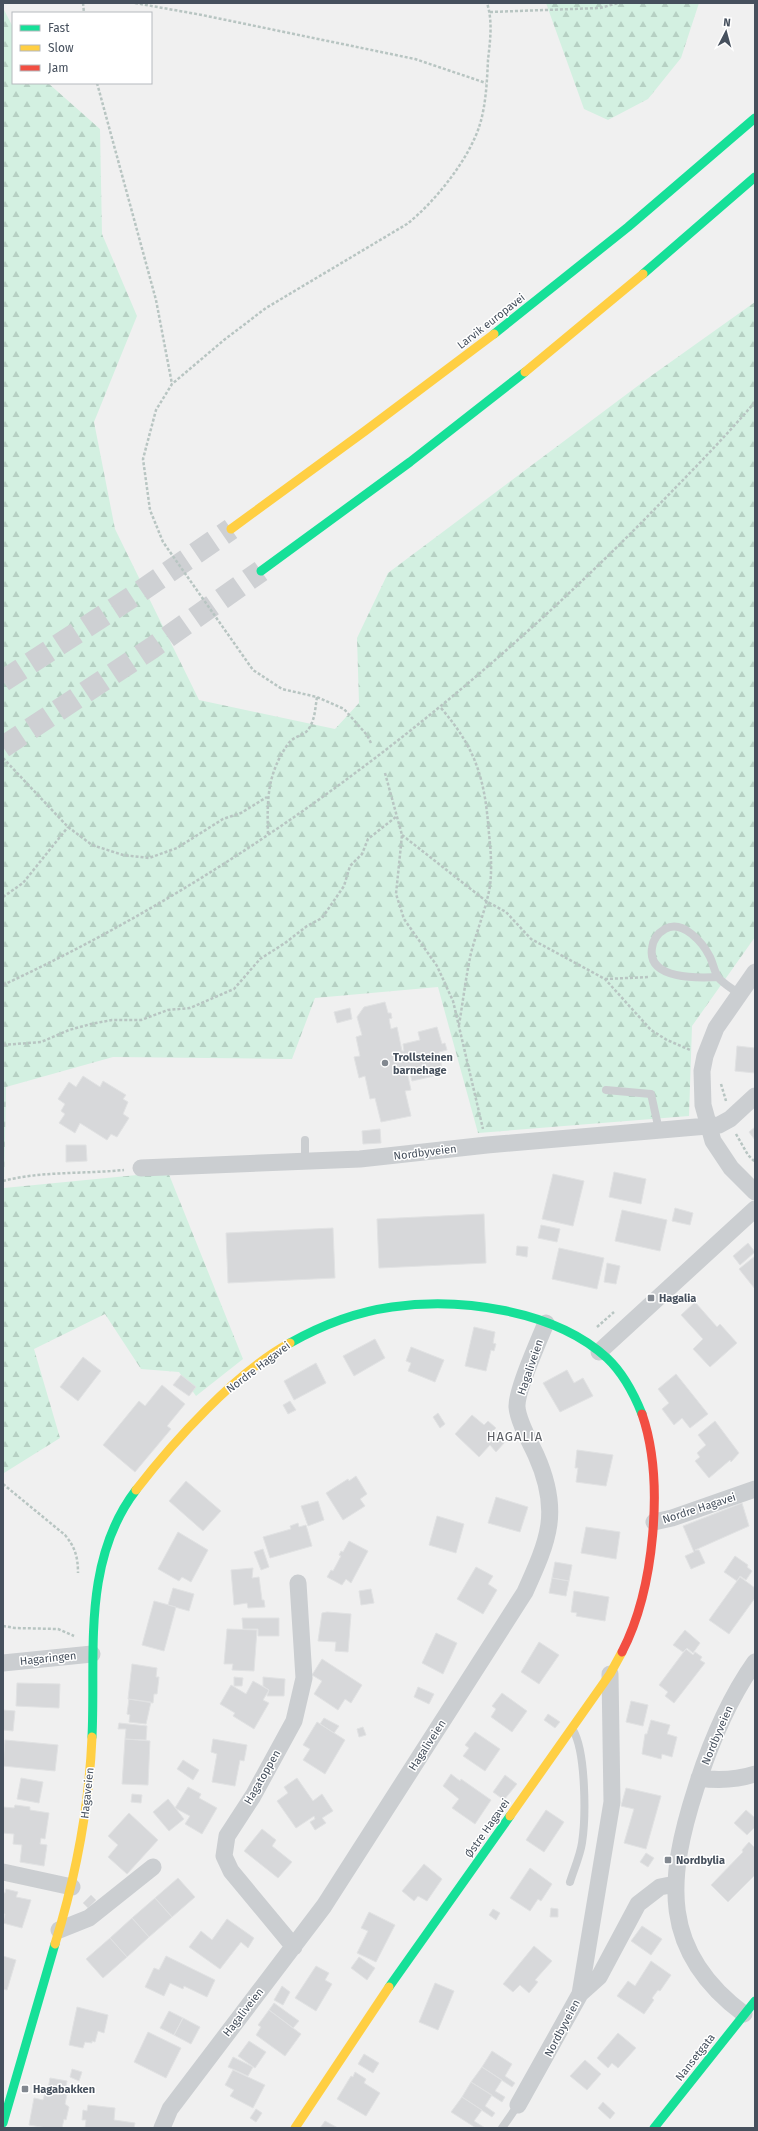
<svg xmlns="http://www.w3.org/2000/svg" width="758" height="2131" font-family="'Fira Sans',sans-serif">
<defs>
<pattern id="forest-firs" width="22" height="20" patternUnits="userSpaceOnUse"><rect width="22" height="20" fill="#d3f0e1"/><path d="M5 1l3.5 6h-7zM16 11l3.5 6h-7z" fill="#b6d0c3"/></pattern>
</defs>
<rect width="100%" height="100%" fill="#f0f0f0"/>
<path fill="url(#forest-firs)" d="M546 3H699L681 58 648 99 608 120 584 109Z
M3 8 13 27V83H48L100 129 102 234 137 316 94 422 115 529 199 700 335 729 359 703 357 638 388 573 651 376 755 302V937L692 1026 689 1116 478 1133 438 987 315 998 292 1059 113 1057 6 1087 4 1188 168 1172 243 1359 196 1396 179 1372 141 1369 105 1314 34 1349 60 1438 4 1473Z"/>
<path fill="#d7d8da" stroke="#e1e2e3" d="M385 1002 388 1013H391L392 1018 389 1019 391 1029 397 1027 402 1051H404L403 1044 420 1040 418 1032 437 1027 442 1044 445 1043 447 1050 439 1052 443 1074 412 1081 408 1066 406 1067 411 1090 405 1091 411 1116 381 1122 375 1098 370 1099 365 1076 359 1078 354 1057 360 1056 356 1037 362 1035 357 1017 364 1007Z
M350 1008 352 1019 337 1023 334 1012Z
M737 1046 755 1048V1073L735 1071Z
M83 1076 100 1087 103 1081 126 1095 123 1099 128 1102 123 1114 129 1118 117 1137 111 1134 107 1140 80 1123 75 1133 59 1123 65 1114 61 1111 65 1104 58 1099 69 1082 76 1087Z
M755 1127V1140L749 1132Z
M380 1129 381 1143 363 1144 362 1131Z
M66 1145H86L87 1161 66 1162Z
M614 1172 646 1179 641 1204 609 1197Z
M553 1174 584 1181 573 1226 542 1219Z
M675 1208 693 1213 690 1225 672 1221Z
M622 1210 667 1220 660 1251 615 1241Z
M484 1214 486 1263 379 1268 377 1219Z
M541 1225 560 1229 557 1242 538 1238Z
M333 1228 335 1278 228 1283 226 1233Z
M748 1243 755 1252 740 1265 733 1256Z
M517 1246 528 1247 527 1257 516 1255Z
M559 1248 604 1258 597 1289 552 1279Z
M755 1256V1289L739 1269Z
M607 1263 620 1266 616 1284 604 1282Z
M695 1302 717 1327 720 1324 737 1343 710 1367 693 1349 703 1339 681 1315Z
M474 1327 495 1332 493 1343 496 1344 494 1351 491 1350 486 1371 465 1366Z
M375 1339 385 1358 354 1376 343 1356Z
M411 1347 444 1360 435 1382 408 1371 411 1363 406 1361Z
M83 1357 101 1371 78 1401 60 1387Z
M316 1363 326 1383 294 1400 284 1381Z
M567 1370 574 1383 583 1378 593 1396 560 1412 543 1383Z
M676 1374 708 1414 690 1428 682 1418 674 1425 662 1409 669 1403 658 1389Z
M181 1375 196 1387 189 1396 173 1385Z
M162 1385 185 1404 167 1426 171 1429 135 1472 103 1445 139 1401 145 1406Z
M290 1401 296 1410 288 1414 283 1405Z
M438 1413 445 1424 440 1428 433 1417Z
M472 1415 484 1425 488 1421 496 1428 493 1431 505 1442 496 1452 490 1445 479 1457 455 1434Z
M715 1421 739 1453 731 1462 730 1460 709 1478 695 1461 700 1457 697 1453 706 1445 698 1435Z
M577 1450 613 1455 606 1486 576 1482 578 1468H575Z
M356 1476 367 1494 360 1499 365 1506 343 1520 326 1493 348 1479 349 1481Z
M186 1481 221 1511 203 1531 169 1501Z
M496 1497 528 1507 520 1532 488 1523Z
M318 1501 324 1520 308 1526 301 1506Z
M742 1503 749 1526 695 1550H699L705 1563 691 1569 685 1556 694 1552 683 1526Z
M437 1516 464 1524 456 1553 429 1545Z
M298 1523 299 1527 306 1525 312 1546 270 1558 263 1537 291 1529 290 1526Z
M586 1527 620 1532 616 1559 581 1553Z
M178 1532 208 1550 191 1582 182 1577 179 1581 158 1569Z
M349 1541 368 1551 351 1583 346 1579 342 1585 327 1577 331 1570 333 1571 341 1556 339 1555 341 1551 343 1552Z
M263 1549 269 1567 261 1570 254 1552Z
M735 1556 748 1565 747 1567 752 1571 746 1580 740 1576 737 1581 724 1572Z
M555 1562 572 1565 569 1581 552 1578Z
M476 1567 493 1576 488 1584 497 1590 483 1614 457 1599Z
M253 1568 252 1578 259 1577 262 1600H264L265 1607 248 1608 247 1603 234 1605 231 1570Z
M740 1577 755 1588V1598L729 1634 709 1620Z
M552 1578 569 1581 566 1596 549 1593Z
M173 1588 194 1594 189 1611 168 1605Z
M371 1589 374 1603 361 1605 359 1591Z
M574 1591 609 1597 605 1621 576 1616 577 1613 571 1612Z
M154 1601 176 1607 164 1651 142 1645Z
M327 1612 351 1614 348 1652 335 1651 336 1642 318 1641 322 1613Z
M242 1618H279V1636H258V1629H243Z
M227 1629 257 1630 254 1671 232 1670 233 1664H224Z
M685 1630 700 1643 693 1653 687 1648 683 1652 673 1645Z
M436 1633 457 1643 443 1674 422 1663Z
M539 1642 559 1655 539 1684 521 1672Z
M686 1649 693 1655 695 1652 702 1657 700 1660 705 1663 674 1703 665 1696 668 1692 659 1685Z
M322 1659 362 1685 351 1703 345 1699 338 1710 314 1694 322 1681 312 1675Z
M132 1664 157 1668 156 1677H159L157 1694H154L153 1703 128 1699Z
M234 1677 243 1678 242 1686H234Z
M263 1677 285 1679 284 1696H267L269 1690 263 1686Z
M253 1681 269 1690 263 1700 269 1703 254 1729 233 1716 235 1713 220 1704 231 1685 246 1694Z
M17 1683 60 1684 59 1708 16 1706Z
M418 1687 434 1694 429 1704 414 1697Z
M502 1693 527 1711 512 1732 491 1717 496 1709 492 1706Z
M129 1699 151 1702 146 1724 129 1722 130 1715 127 1714Z
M631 1701 648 1705 643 1726 626 1722Z
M3 1710 15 1711 13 1731 3 1730Z
M548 1714 560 1722 555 1728 544 1720Z
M324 1718 339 1726 334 1733 320 1724Z
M651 1720 670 1725 667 1734 677 1737 672 1757 662 1754 661 1759 642 1754 645 1734H647Z
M317 1722 345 1740 325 1774 303 1760 310 1749 303 1745Z
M119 1723 147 1726 146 1740 125 1739 126 1729H118Z
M363 1727 366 1735 359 1737 357 1729Z
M475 1732 500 1749 485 1771 463 1756 469 1748 465 1745Z
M125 1739 150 1741 148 1785 122 1784Z
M213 1739 247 1745 244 1761 240 1760 235 1786 212 1782 217 1754 211 1752Z
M5 1740 58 1745 55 1771 3 1766Z
M183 1760 199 1770 193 1780 177 1769Z
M451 1774 460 1781 461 1779 491 1800 475 1824 452 1808 459 1799 443 1786Z
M505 1775 517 1784 504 1800 493 1792Z
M21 1778 43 1782 39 1803 17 1799Z
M297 1778 313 1801 322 1794 333 1811 322 1818 326 1823 315 1830 310 1822 315 1819 314 1816 296 1828 277 1801 288 1793 284 1787Z
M188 1787 201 1794 199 1798 217 1808 202 1834 185 1824 190 1816 175 1808Z
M626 1788 661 1796 646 1849 624 1843 634 1809 621 1806Z
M132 1794 142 1795 141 1803 131 1802Z
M168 1799 184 1819 169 1831 153 1812Z
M15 1805 30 1807V1810L49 1813 45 1839 41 1838 40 1844 47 1845 44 1866 20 1862 22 1845 13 1844 14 1834 3 1833V1807L14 1808Z
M546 1810 564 1822 544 1852 526 1840Z
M746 1810 755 1818V1827L747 1835 734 1823Z
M129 1813 158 1840 127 1874 108 1857 118 1845 108 1836Z
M262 1829 276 1840 272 1846 292 1862 278 1878 244 1851Z
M749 1842 755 1848V1875L728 1902 711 1885 743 1852 742 1850Z
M646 1853 654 1858 648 1867 640 1862Z
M424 1864 442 1879 427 1901 418 1896 414 1901 402 1891Z
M530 1868 552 1884 541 1901 538 1899 530 1911 510 1898Z
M178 1878 195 1897 172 1917 155 1898Z
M6 1889 18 1892 16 1897 31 1900 22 1928 3 1923 5 1914H3V1893H5Z
M91 1895 96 1900 88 1908 83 1903Z
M155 1898 172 1917 149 1937 132 1918Z
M551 1908 558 1909V1917H550Z
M493 1909 500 1913 496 1920 489 1915Z
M369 1912 395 1925 376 1962 357 1953 368 1931 361 1928Z
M132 1918 149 1937 127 1957 110 1938Z
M227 1919 254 1938 248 1948 241 1942 220 1969 189 1947 201 1931 212 1940Z
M642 1926 662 1939 651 1955 631 1941Z
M110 1938 127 1957 103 1978 86 1959Z
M534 1946 552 1961 535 1980 538 1982 529 1993 520 1985 513 1992 503 1984Z
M3 1956 16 1960 7 1990 3 1989Z
M166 1956 215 1980 207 1997 184 1986 183 1989 170 1983 164 1996 145 1987 154 1968 159 1970Z
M359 1957 375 1968 367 1980 351 1968Z
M651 1961 671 1975 660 1991 658 1990 652 1998 654 2000 644 2014 617 1996 628 1981 635 1986Z
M316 1966 329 1973 325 1980 332 1984 316 2011 295 1998Z
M435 1983 454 1991 438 2030 419 2022Z
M282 1986 290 1992 283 2005 274 2000Z
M274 2003 299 2021 293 2028 269 2010Z
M77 2007 108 2015 104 2033 98 2031 95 2042 92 2041V2043L85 2042 83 2048 69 2045Z
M269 2010 301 2034 285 2056 256 2035 261 2027 258 2025Z
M169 2011 183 2018 174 2035 160 2028Z
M183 2018 200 2027 191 2044 174 2035Z
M148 2032 181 2048 166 2078 134 2062Z
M618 2033 636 2048 618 2068 612 2063 608 2068 597 2058Z
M249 2041 266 2052 255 2068 238 2056Z
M492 2051 512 2064 505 2076 515 2083 512 2087 482 2067Z
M364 2054 379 2063 373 2073 358 2064Z
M233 2057 253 2067 248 2076 228 2067Z
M585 2060 601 2074 587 2090 570 2076Z
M482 2067 502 2080 495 2091 505 2097 502 2102 471 2082Z
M72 2069 82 2072 79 2081 70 2077Z
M233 2070 265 2085 253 2108 230 2096 234 2090 225 2085Z
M355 2072 366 2079 364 2083 380 2093 366 2116 337 2099 351 2076 353 2077Z
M50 2078 67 2081 65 2092 48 2089Z
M471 2082 492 2095 485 2106 495 2113 492 2117 462 2097Z
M46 2090 67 2094 65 2104 69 2107 66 2120 64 2119 62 2128H47L29 2125 34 2098 43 2100Z
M462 2097 482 2110 474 2121 485 2128H476L451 2112Z
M603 2102 615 2113 610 2119 598 2108Z
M88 2105 115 2108 114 2120 135 2123 134 2128H85L86 2120H82L83 2110 87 2111Z
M256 2109 262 2113 256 2122 250 2118Z
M325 2121 338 2128H320Z"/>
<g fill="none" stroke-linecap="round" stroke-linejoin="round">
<path stroke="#ced0d3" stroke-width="22" stroke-dasharray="22 11" stroke-linecap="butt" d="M3 681 138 593 231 529
M3 747 152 648 261 571"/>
<path stroke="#b8c5c2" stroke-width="2.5" stroke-dasharray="3 2" stroke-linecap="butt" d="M83 3 84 13
M135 3 202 15 415 59 486 83
M490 12 600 8 618 3
M97 83 156 300 172 384
M441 708C477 750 485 780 489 834 491 851 492 870 490 886 486 909 477 930 471 953 466 976 463 1001 459 1025
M371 743 367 735 344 709 317 697 282 689 253 670 163 542 150 510 143 459 156 410 172 384 224 340 266 308 407 224C435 202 470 158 480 124 486 104 487 81 488 60 490 42 493 21 487 3
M3 758 68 827 92 845 123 855 149 858 177 848 223 819 241 813 267 797
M385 773 402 835 396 894 404 919 437 966 453 1001 483 1129
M268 834C267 800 267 774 288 744 292 738 300 736 306 732 315 723 315 709 317 697
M402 835 486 901 506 912 531 939 605 979 651 1030 667 1040 690 1050
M3 897 23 883 68 827
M605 979 650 977
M3 985C244 873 456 710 643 521 681 482 719 444 755 402
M3 1045 41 1042 69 1030 91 1024 112 1020H141L168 1010 190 1008 234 989 260 959 285 943 307 926 322 918 344 886 350 866 362 854 368 839 397 816
M721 1084 726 1101
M736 1134 748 1155 755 1162
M3 1181C41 1171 85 1174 124 1170
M597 1327 614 1312
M3 1484 65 1535C75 1547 78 1557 78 1573
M3 1626 15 1628 58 1629 74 1636"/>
<path stroke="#cbced1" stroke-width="8" d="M718 977C699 978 647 980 652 948 653 940 658 933 665 929 683 919 703 943 710 957 713 963 714 971 718 977 722 983 733 989 739 994
M606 1090 651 1094 659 1130
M305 1161V1140
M570 1882C574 1869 580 1856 582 1843 586 1817 586 1752 573 1730
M502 2128 518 2105"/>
<path stroke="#cbced1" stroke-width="17" d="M755 972 716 1028 705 1056 702 1071 703 1105 713 1141 731 1168 755 1192
M141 1168 360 1159 487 1145 719 1125 730 1119 755 1096
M599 1352 755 1209
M654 1522 672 1518 755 1489
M3 1663 92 1654
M699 1778C719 1781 736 1780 755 1774
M3 1872 72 1887
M59 1930 89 1918 153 1867
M294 1947 231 1871 224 1856 227 1836 253 1796 294 1721 304 1678 298 1583
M580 1994 612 1802 610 1674
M744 2014C659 1951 667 1878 696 1788 710 1744 728 1700 755 1662
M518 2105 580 1994 599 1977 638 1904 660 1887 675 1884
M162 2128 170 2109 324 1906 525 1592C549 1539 561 1511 536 1455 530 1442 518 1421 517 1407 516 1391 539 1340 546 1323"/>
<path stroke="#16e098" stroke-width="9" d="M643 274 755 177
M494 334 628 227 755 118
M261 571 410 462 525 372
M290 1343C322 1325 356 1312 392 1307 460 1297 555 1310 607 1358 623 1373 634 1394 642 1414
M92 1737C96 1654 81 1562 136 1490
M389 1987 510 1816
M3 2123 55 1944
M654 2128 755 2001"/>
<path stroke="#ffcf43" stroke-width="9" d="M525 372 643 274
M231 529 365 431 494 334
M136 1490C173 1442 236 1372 290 1343
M510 1816 610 1674 622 1652
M55 1944C76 1876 89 1808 92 1737
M295 2128 389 1987"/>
<path stroke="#f24e42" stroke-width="9" d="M622 1652C654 1590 665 1481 642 1414"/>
</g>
<g fill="#828890" stroke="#fff" stroke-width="1.5">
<circle cx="385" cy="1063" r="4"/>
<rect x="647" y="1294" width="8" height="8" rx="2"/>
<rect x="664" y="1856" width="8" height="8" rx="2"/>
<rect x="21" y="2085" width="8" height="8" rx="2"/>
</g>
<g text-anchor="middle" stroke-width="3" stroke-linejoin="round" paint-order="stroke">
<g font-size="11" fill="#46505d" stroke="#fff">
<text transform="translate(491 321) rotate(-38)" y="4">Larvik europavei</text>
<text transform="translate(425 1152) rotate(-7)" y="4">Nordbyveien</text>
<text transform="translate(258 1367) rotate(-37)" y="4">Nordre Hagavei</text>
<text transform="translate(530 1367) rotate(-71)" y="4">Hagaliveien</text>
<text transform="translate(699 1508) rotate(-18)" y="4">Nordre Hagavei</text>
<text transform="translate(48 1658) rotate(-6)" y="4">Hagaringen</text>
<text transform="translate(717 1735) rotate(-67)" y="4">Nordbyveien</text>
<text transform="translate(427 1745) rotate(-57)" y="4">Hagaliveien</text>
<text transform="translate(262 1777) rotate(-60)" y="4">Hagatoppen</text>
<text transform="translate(87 1793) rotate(-84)" y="4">Hagaveien</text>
<text transform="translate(487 1828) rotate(-55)" y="4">Østre Hagavei</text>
<text transform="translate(243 2012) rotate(-52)" y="4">Hagaliveien</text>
<text transform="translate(562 2028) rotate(-62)" y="4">Nordbyveien</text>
<text transform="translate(695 2057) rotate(-52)" y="4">Nansetgata</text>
</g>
<g font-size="11" font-weight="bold" fill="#46505d" stroke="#fff" text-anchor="start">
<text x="393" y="1061">Trollsteinen<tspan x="393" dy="13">barnehage</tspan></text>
<text x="659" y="1302">Hagalia</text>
<text x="676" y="1864">Nordbylia</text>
<text x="33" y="2093">Hagabakken</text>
</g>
<g font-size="13" letter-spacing="1" fill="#5b5e64" stroke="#fff">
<text x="515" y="1441">HAGALIA</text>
</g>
</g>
<rect width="758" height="2131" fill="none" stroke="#46505d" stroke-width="8"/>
<rect x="12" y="12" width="140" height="72" fill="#ffffff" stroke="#b5b9be"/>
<rect x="20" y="25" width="20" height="6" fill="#16e098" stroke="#b5b9be"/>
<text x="48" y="32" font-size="12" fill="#46505d">Fast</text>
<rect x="20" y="45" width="20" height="6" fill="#ffcf43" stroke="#b5b9be"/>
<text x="48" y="52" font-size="12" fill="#46505d">Slow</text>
<rect x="20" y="65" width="20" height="6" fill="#f24e42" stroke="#b5b9be"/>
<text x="48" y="72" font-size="12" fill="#46505d">Jam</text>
<g transform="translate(726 32) rotate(6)" stroke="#ffffff" stroke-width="3" paint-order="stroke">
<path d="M0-3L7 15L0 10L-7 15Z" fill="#46505d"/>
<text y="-6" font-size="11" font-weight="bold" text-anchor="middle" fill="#46505d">N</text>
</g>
</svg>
